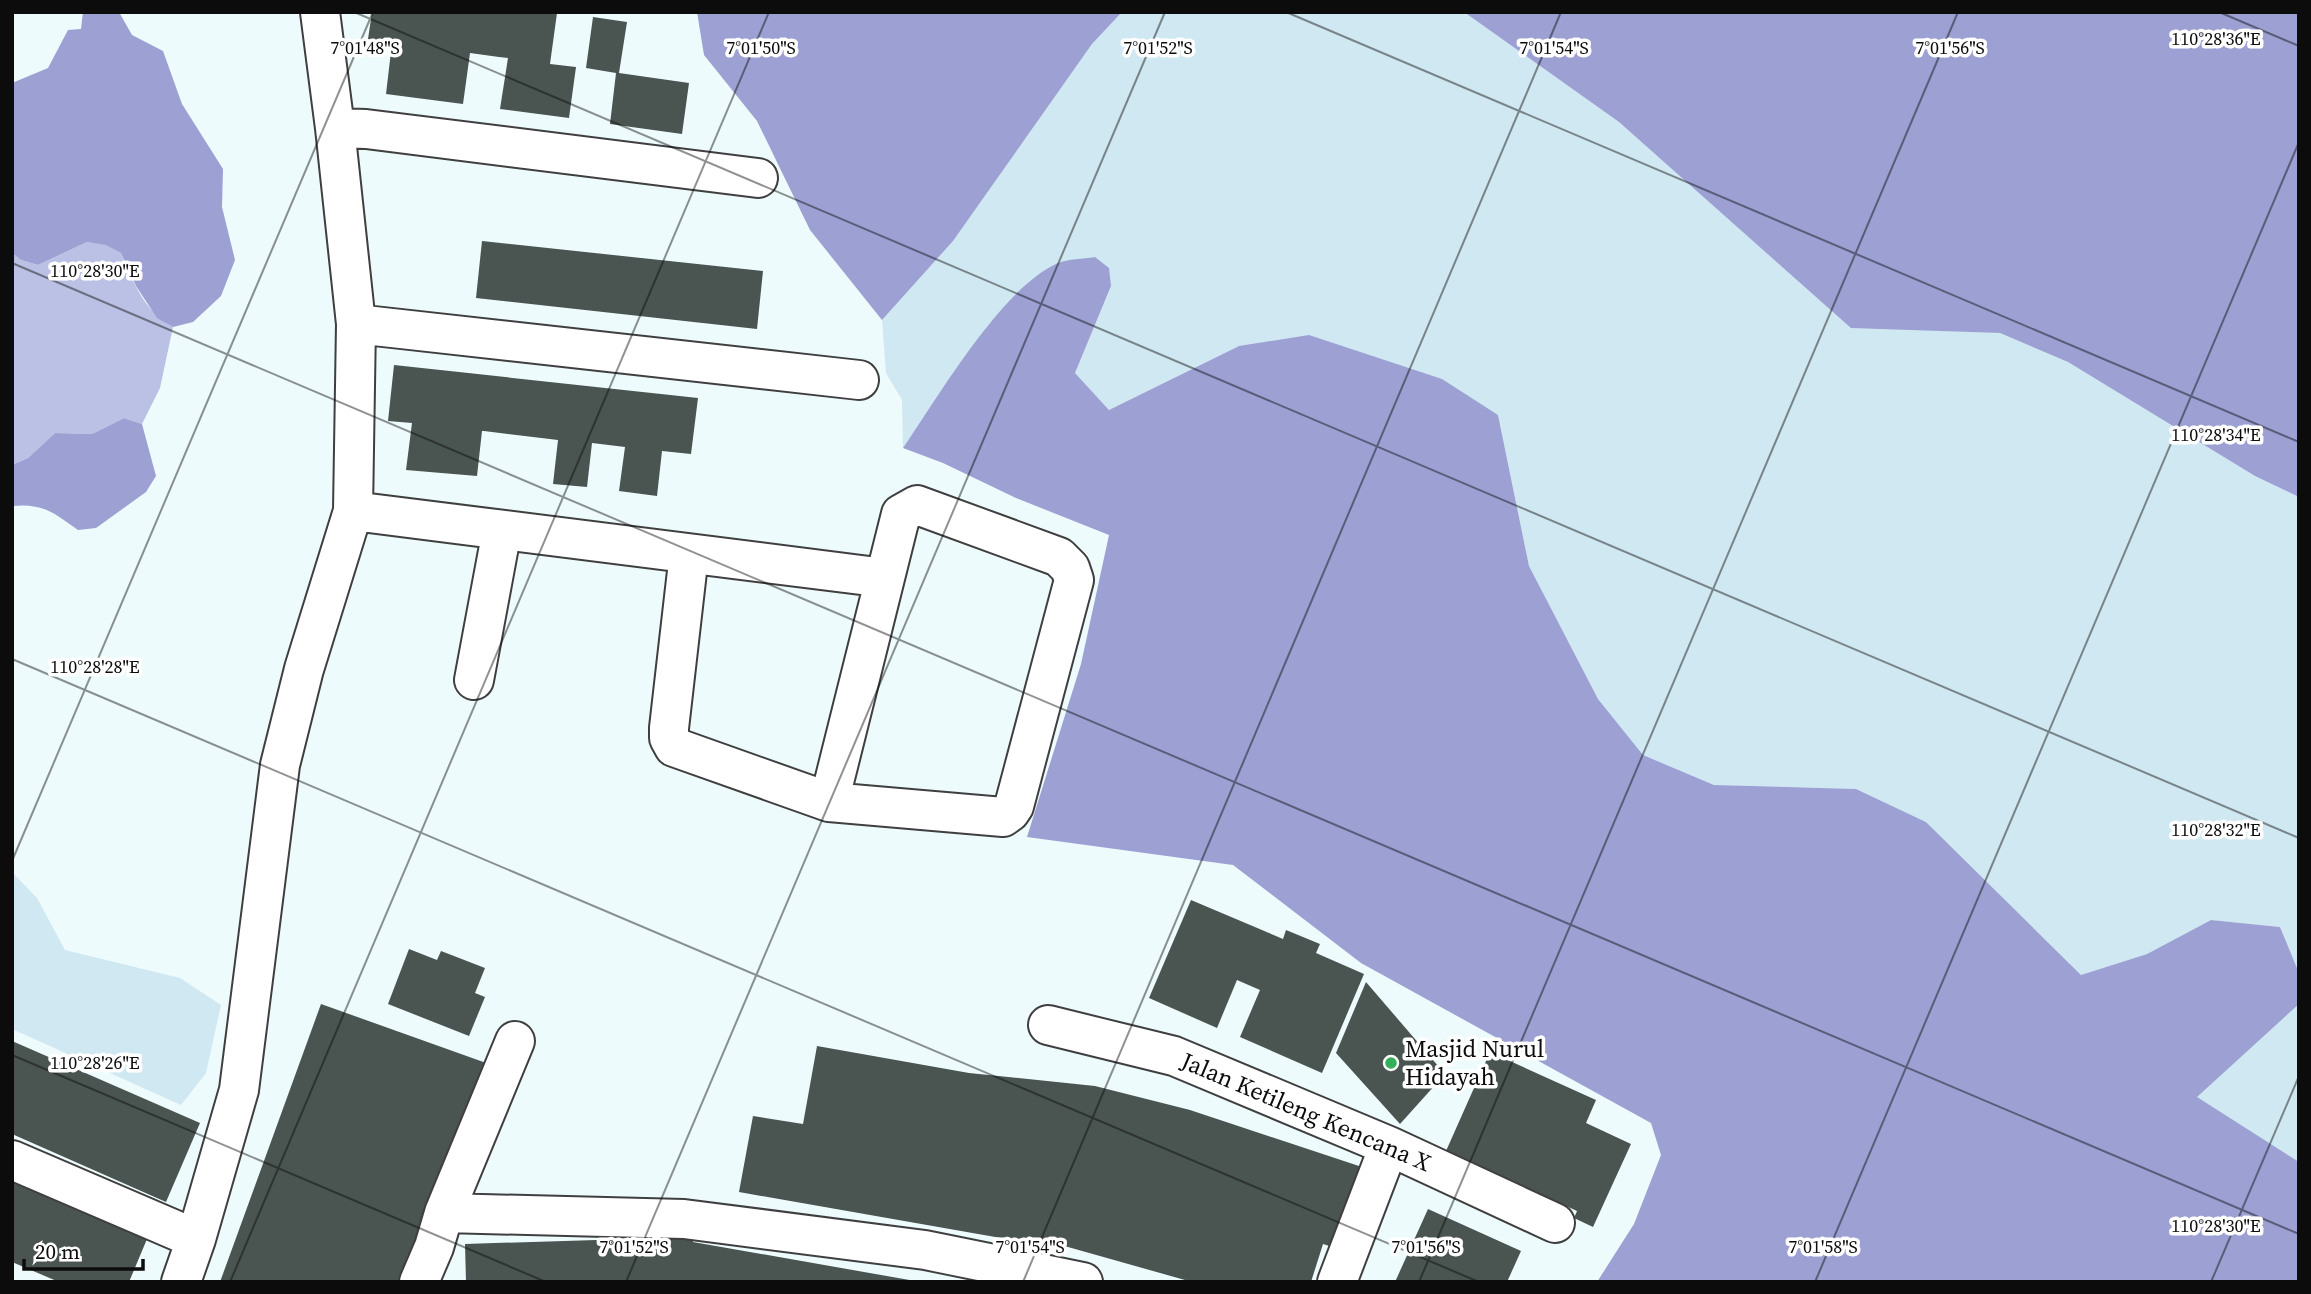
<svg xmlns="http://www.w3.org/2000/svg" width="2311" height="1294" font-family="'Source Serif 4',serif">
<rect width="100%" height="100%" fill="#eefbfd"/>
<path fill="#d0e8f1" d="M1122 12H1464L1619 122 1851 327 2000 333 2068 362 2255 476 2299 497V973L2280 927 2211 920 2147 954 2081 975 1926 822 1856 789 1714 785 1643 755 1598 699 1529 566 1498 415 1239 346 1109 410 1075 373 1111 286 1059 263 1027 283 988 325 903 448 902 400 886 373 882 320 953 241 1092 44Z
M12 872 37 898 65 950 180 978 221 1005 206 1073 181 1105 12 1029Z
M2299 1004V1162L2196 1097Z"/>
<path fill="#bbc1e4" d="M87 242 106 244 121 253C134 283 143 310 173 327L160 388 142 424 124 418 92 434 55 433 28 458 12 465V253L21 260 38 265Z"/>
<path fill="#9ca0d3" d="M83 12H119L132 35 163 51 182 104 223 169 222 207 235 260 221 296 193 322 173 327 157 318 136 286 121 253 106 245 87 242 38 265 21 260 12 253V83L48 68 68 30 81 29Z
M697 12H1122L1092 44 953 241 882 320 810 230 757 121 704 55Z
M1464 12H2299V497L2255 476 2068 362 2000 333 1851 328 1619 122Z
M1095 257 1109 268 1111 286 1075 373 1109 410 1239 346 1309 335 1442 379 1498 415 1529 566 1598 699 1643 755 1714 785 1856 789 1926 822 2081 975 2147 954 2211 920 2280 927 2299 973V1004L2197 1097 2299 1162V1282H1597L1634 1224 1661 1155 1651 1123 1361 963 1233 865 1027 837 1081 664 1109 535 1016 498 943 463 903 448C939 396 1001 288 1058 263 1068 259 1083 259 1095 257Z
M124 418 142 424 156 476 146 492 96 528 78 530C54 513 43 503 12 506V465L28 458 55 433 92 434Z"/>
<path fill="#4a5451" d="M372 12 557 13 550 64 576 67 569 118 500 109 508 58 499 57 470 53 463 104 386 94 392 43 368 39Z
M593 17 627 22 619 73 689 83 682 134 610 124 616 73 586 68Z
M482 241 763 271 757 329 476 298Z
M394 365 698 398 691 454 662 451 657 496 619 491 625 447 592 443 587 487 553 484 558 440 484 431H482L477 476 406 470 412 423 388 421Z
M1191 900 1283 939 1286 930 1320 944 1316 953 1364 974 1322 1073 1240 1037 1260 990 1237 980 1217 1028 1149 998Z
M409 949 437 960 441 951 485 968 475 993 485 997 469 1036 388 1004Z
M1366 982 1445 1074 1400 1124 1336 1053Z
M321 1004 489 1064 411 1282H220Z
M12 1041 200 1123 166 1202 12 1134Z
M817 1046 969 1073 1095 1086 1190 1110 1362 1167 1336 1248 1323 1244 1311 1282H1192L1068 1247 1018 1241 739 1192 753 1116 803 1124Z
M1490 1052 1596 1100 1586 1123 1631 1144 1593 1227 1574 1218 1577 1211 1446 1151Z
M12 1181 147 1239 129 1282H59L12 1262Z
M1428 1209 1521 1251 1507 1282H1395Z
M693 1237V1242L921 1282H466L465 1244Z"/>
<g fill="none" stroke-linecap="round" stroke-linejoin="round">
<defs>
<path id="street" d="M335 128 366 129 758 178
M356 324 859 380
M353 511 885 578
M689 554 669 728V738L674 747 829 802 1003 817 1010 812 1014 806 1074 580 1070 568 1059 557 917 505 901 514 829 802
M474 680 502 530
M1048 1025 1174 1056 1389 1146 1555 1223
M12 1160 196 1239
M444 1213 684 1219 925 1250 1083 1282
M181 1282 196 1239 239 1090 280 765 304 669 353 511 356 324 335 128 320 12
M419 1282 434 1247 444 1213 515 1041
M1337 1282 1389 1146"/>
</defs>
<use href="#street" stroke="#3f3f3f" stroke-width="42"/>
<use href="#street" stroke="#fff" stroke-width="38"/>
</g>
<path fill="none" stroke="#0c0c0c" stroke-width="2" stroke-opacity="0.45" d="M354 12 2299 838M1286 12 2299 442M2219 12 2299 46M12 263 2299 1234M12 659 1479 1282M12 861 373 12M12 1055 546 1282M230 1282 769 12M626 1282 1165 12M1023 1282 1561 12M1419 1282 1958 12M1815 1282 2299 142M2211 1282 2299 1076"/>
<circle fill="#33ae59" stroke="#fff" stroke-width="2.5" cx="1391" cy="1063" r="7"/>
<g text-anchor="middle" stroke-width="7" stroke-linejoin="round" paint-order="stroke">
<g font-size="24" fill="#0c0c0c" stroke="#fff" text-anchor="start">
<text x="1405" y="1057">Masjid Nurul<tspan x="1405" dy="28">Hidayah</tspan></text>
</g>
<g font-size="24" fill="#0c0c0c" stroke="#fff">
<text transform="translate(1306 1112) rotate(23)" y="8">Jalan Ketileng Kencana X</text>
</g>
</g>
<g font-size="18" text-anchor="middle" fill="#0c0c0c" stroke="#fff" stroke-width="7" stroke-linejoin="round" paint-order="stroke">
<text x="2216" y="45">110°28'36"E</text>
<text x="365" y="54">7°01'48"S</text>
<text x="761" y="54">7°01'50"S</text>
<text x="1158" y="54">7°01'52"S</text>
<text x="1554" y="54">7°01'54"S</text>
<text x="1950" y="54">7°01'56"S</text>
<text x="95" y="277">110°28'30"E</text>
<text x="2216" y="441">110°28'34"E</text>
<text x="95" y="673">110°28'28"E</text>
<text x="2216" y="836">110°28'32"E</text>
<text x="95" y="1069">110°28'26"E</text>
<text x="2216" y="1232">110°28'30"E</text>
<text x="634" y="1253">7°01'52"S</text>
<text x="1030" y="1253">7°01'54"S</text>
<text x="1426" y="1253">7°01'56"S</text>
<text x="1823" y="1253">7°01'58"S</text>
</g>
<rect width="2311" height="1294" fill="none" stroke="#0c0c0c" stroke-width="28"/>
<path d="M24 1259v10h119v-10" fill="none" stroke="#0c0c0c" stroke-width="3.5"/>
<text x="35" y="1259" font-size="21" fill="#0c0c0c" stroke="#ffffff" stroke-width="5" paint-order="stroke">20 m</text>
</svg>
